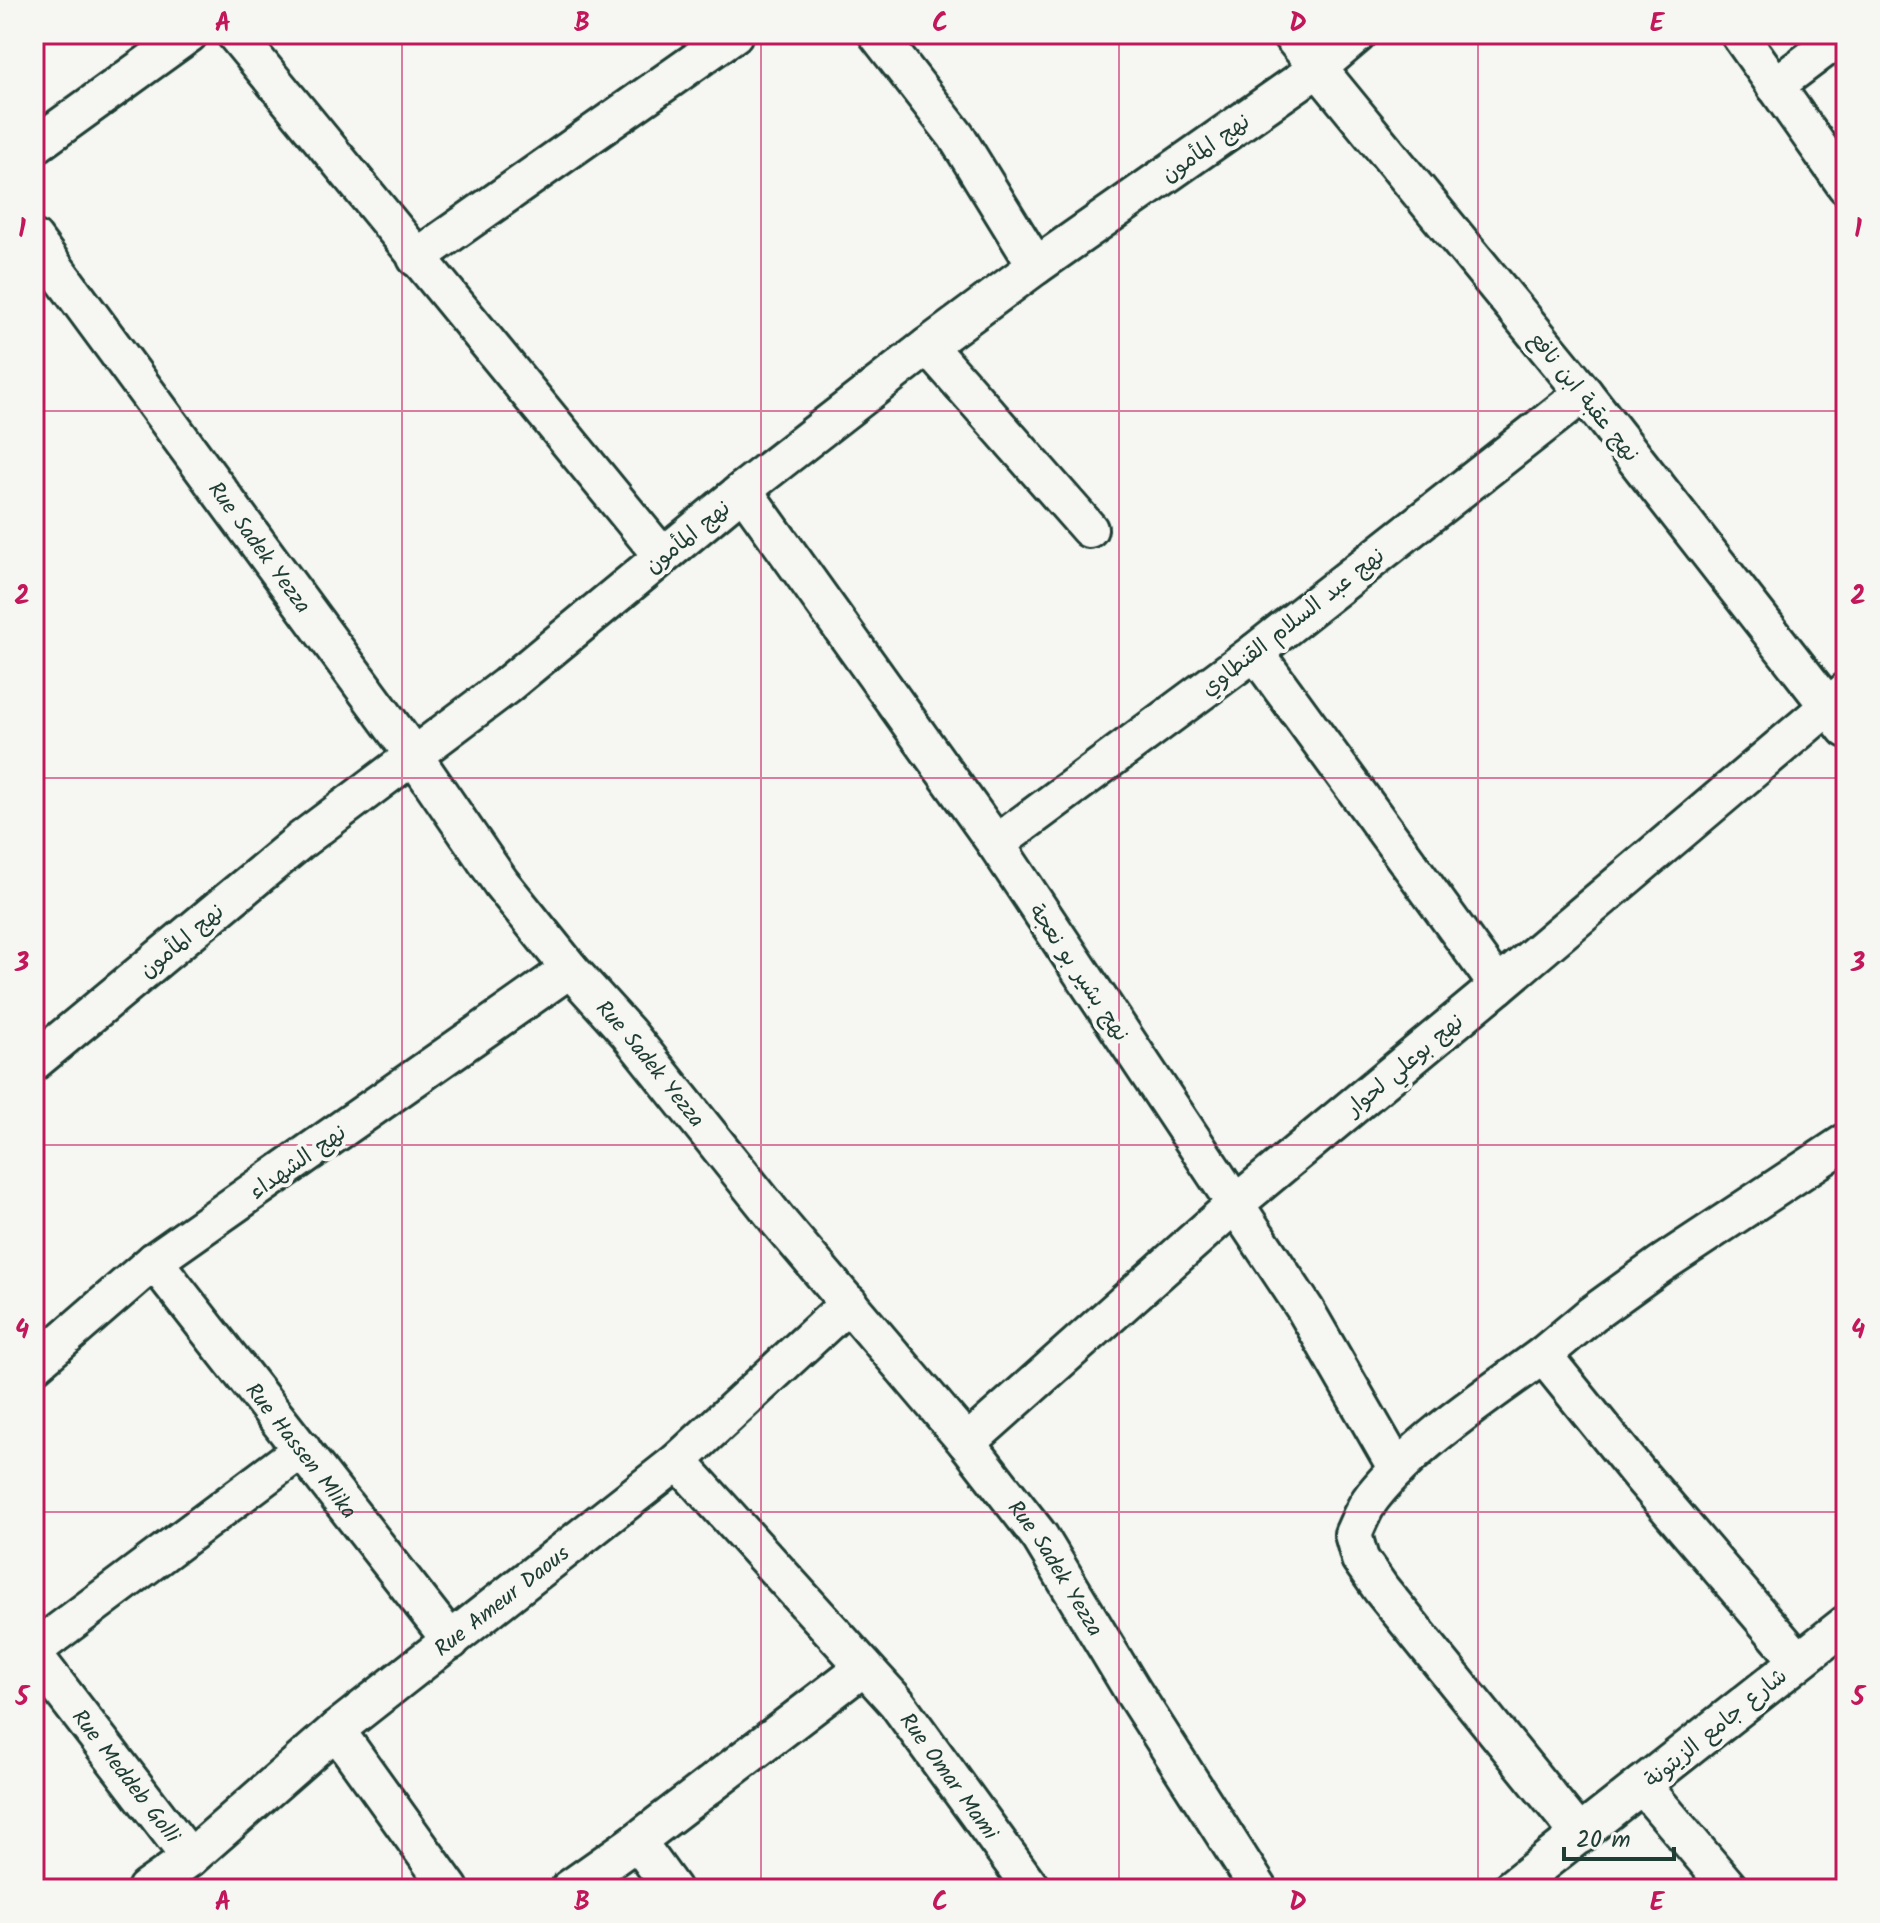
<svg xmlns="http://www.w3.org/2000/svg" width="1880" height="1923" font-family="Kalam,'Playpen Sans Arabic',sans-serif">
<rect width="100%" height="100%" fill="#f6f6f2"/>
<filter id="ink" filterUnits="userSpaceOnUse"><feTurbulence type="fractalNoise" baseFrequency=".0125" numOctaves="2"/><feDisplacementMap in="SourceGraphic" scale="16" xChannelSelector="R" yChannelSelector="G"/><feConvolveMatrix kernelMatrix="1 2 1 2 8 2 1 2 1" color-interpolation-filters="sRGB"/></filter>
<g filter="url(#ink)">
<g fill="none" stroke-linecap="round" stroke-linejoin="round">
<defs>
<g id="minor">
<path d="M235 34 662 556"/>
<path d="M877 34 956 136 1036 266"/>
<path d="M1290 34 1584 393 1846 729"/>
<path d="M1739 34 1846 186"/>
<path d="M1775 86 1844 34"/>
<path d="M34 146 189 34"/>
<path id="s1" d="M34 239 414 756 501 883 570 969 628 1033 779 1222 967 1443 1040 1537 1132 1690 1259 1889"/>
<path d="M416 258 734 34"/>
<path d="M928 346 1089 529"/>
<path d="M743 490 996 844 1305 1309 1397 1469"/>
<path d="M1255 652 1498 986"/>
<path d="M996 844 1255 652 1584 393"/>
<path d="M34 1062 300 841 506 686 743 490 928 346 1036 266 1317 69 1358 34"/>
<path id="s2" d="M154 1261 451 1641"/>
<path d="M1543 1355C1486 1397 1417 1441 1373 1496 1364 1507 1359 1521 1353 1534L1360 1559 1381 1589 1580 1835"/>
<path d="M34 1365 154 1261 570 969"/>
<path d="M967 1443 1234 1205 1498 986 1846 691"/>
<path id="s3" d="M678 1461 897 1703 1032 1889"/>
<path d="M34 1650 302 1449"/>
<path id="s4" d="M34 1655 190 1858"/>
<path d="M1798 1660 1640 1475 1543 1355 1592 1314 1660 1265 1846 1142"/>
<path d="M336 1730 450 1889"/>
<path d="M1642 1785 1730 1889"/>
<path d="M637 1841 672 1889"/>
<path id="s5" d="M146 1889 190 1858 336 1730 678 1461 849 1303"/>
<path d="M569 1889 637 1841 864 1667"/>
<path d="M1510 1889 1846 1624"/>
</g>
</defs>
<use href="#minor" stroke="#1f3d34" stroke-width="42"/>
<use href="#minor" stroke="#f6f6f2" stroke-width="36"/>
</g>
</g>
<path fill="none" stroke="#c2185b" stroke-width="2" stroke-opacity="0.55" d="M402 34V1889M761 34V1889M1119 34V1889M1478 34V1889M34 411H1846M34 778H1846M34 1145H1846M34 1512H1846"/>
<g text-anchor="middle" stroke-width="8" stroke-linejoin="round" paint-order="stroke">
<g font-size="22" fill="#1f3d34" stroke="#f6f6f2">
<text transform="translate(1205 147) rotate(-35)" y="8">نهج المأمون</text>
<text transform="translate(1585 396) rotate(51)" y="8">نهج عقبة ابن نافع</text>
<text transform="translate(687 536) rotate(-39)" y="8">نهج المأمون</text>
<text dy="8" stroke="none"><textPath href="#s1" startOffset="382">Rue Sadek Yezza</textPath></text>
<text transform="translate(1292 621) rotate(-38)" y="8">نهج عبد السلام القنطاوي</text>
<text transform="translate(181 940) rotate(-40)" y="8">نهج المأمون</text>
<text transform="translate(1080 972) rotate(56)" y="8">نهج بشير بو نعجة</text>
<text dy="8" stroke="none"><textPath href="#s1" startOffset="1030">Rue Sadek Yezza</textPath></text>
<text transform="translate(1404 1064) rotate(-40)" y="8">نهج بوعلي لحوار</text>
<text transform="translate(297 1161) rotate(-35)" y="8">نهج الشهداء</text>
<text dy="8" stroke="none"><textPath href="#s2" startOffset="240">Rue Hassen Mlika</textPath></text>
<text dy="8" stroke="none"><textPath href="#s1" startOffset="1678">Rue Sadek Yezza</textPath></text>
<text dy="8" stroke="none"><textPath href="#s5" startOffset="458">Rue Ameur Daous</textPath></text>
<text transform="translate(1715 1727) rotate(-39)" y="8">شارع جامع الزيتونة</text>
<text dy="8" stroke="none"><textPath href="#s4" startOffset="152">Rue Meddeb Golli</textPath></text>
<text dy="8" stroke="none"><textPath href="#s3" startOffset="416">Rue Omar Mami</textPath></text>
</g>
</g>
<rect width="1880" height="1923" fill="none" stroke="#f6f6f2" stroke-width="88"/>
<path d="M1564 1847v12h110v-12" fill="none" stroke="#1f3d34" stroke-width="4"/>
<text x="1576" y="1847" font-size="24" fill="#1f3d34" stroke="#f6f6f2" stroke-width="6" paint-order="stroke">20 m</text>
<rect x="44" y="44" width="1792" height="1835" fill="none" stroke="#c2185b" stroke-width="3"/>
<g font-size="26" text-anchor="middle" font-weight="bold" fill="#c2185b">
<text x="223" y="31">A</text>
<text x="582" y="31">B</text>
<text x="940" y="31">C</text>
<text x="1298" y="31">D</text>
<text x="1657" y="31">E</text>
<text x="22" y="237">1</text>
<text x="1858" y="237">1</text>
<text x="22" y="604">2</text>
<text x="1858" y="604">2</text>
<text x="22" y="971">3</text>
<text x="1858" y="971">3</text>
<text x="22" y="1338">4</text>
<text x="1858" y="1338">4</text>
<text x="22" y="1705">5</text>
<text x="1858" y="1705">5</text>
<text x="223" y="1910">A</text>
<text x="582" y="1910">B</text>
<text x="940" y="1910">C</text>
<text x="1298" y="1910">D</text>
<text x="1657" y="1910">E</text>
</g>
</svg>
